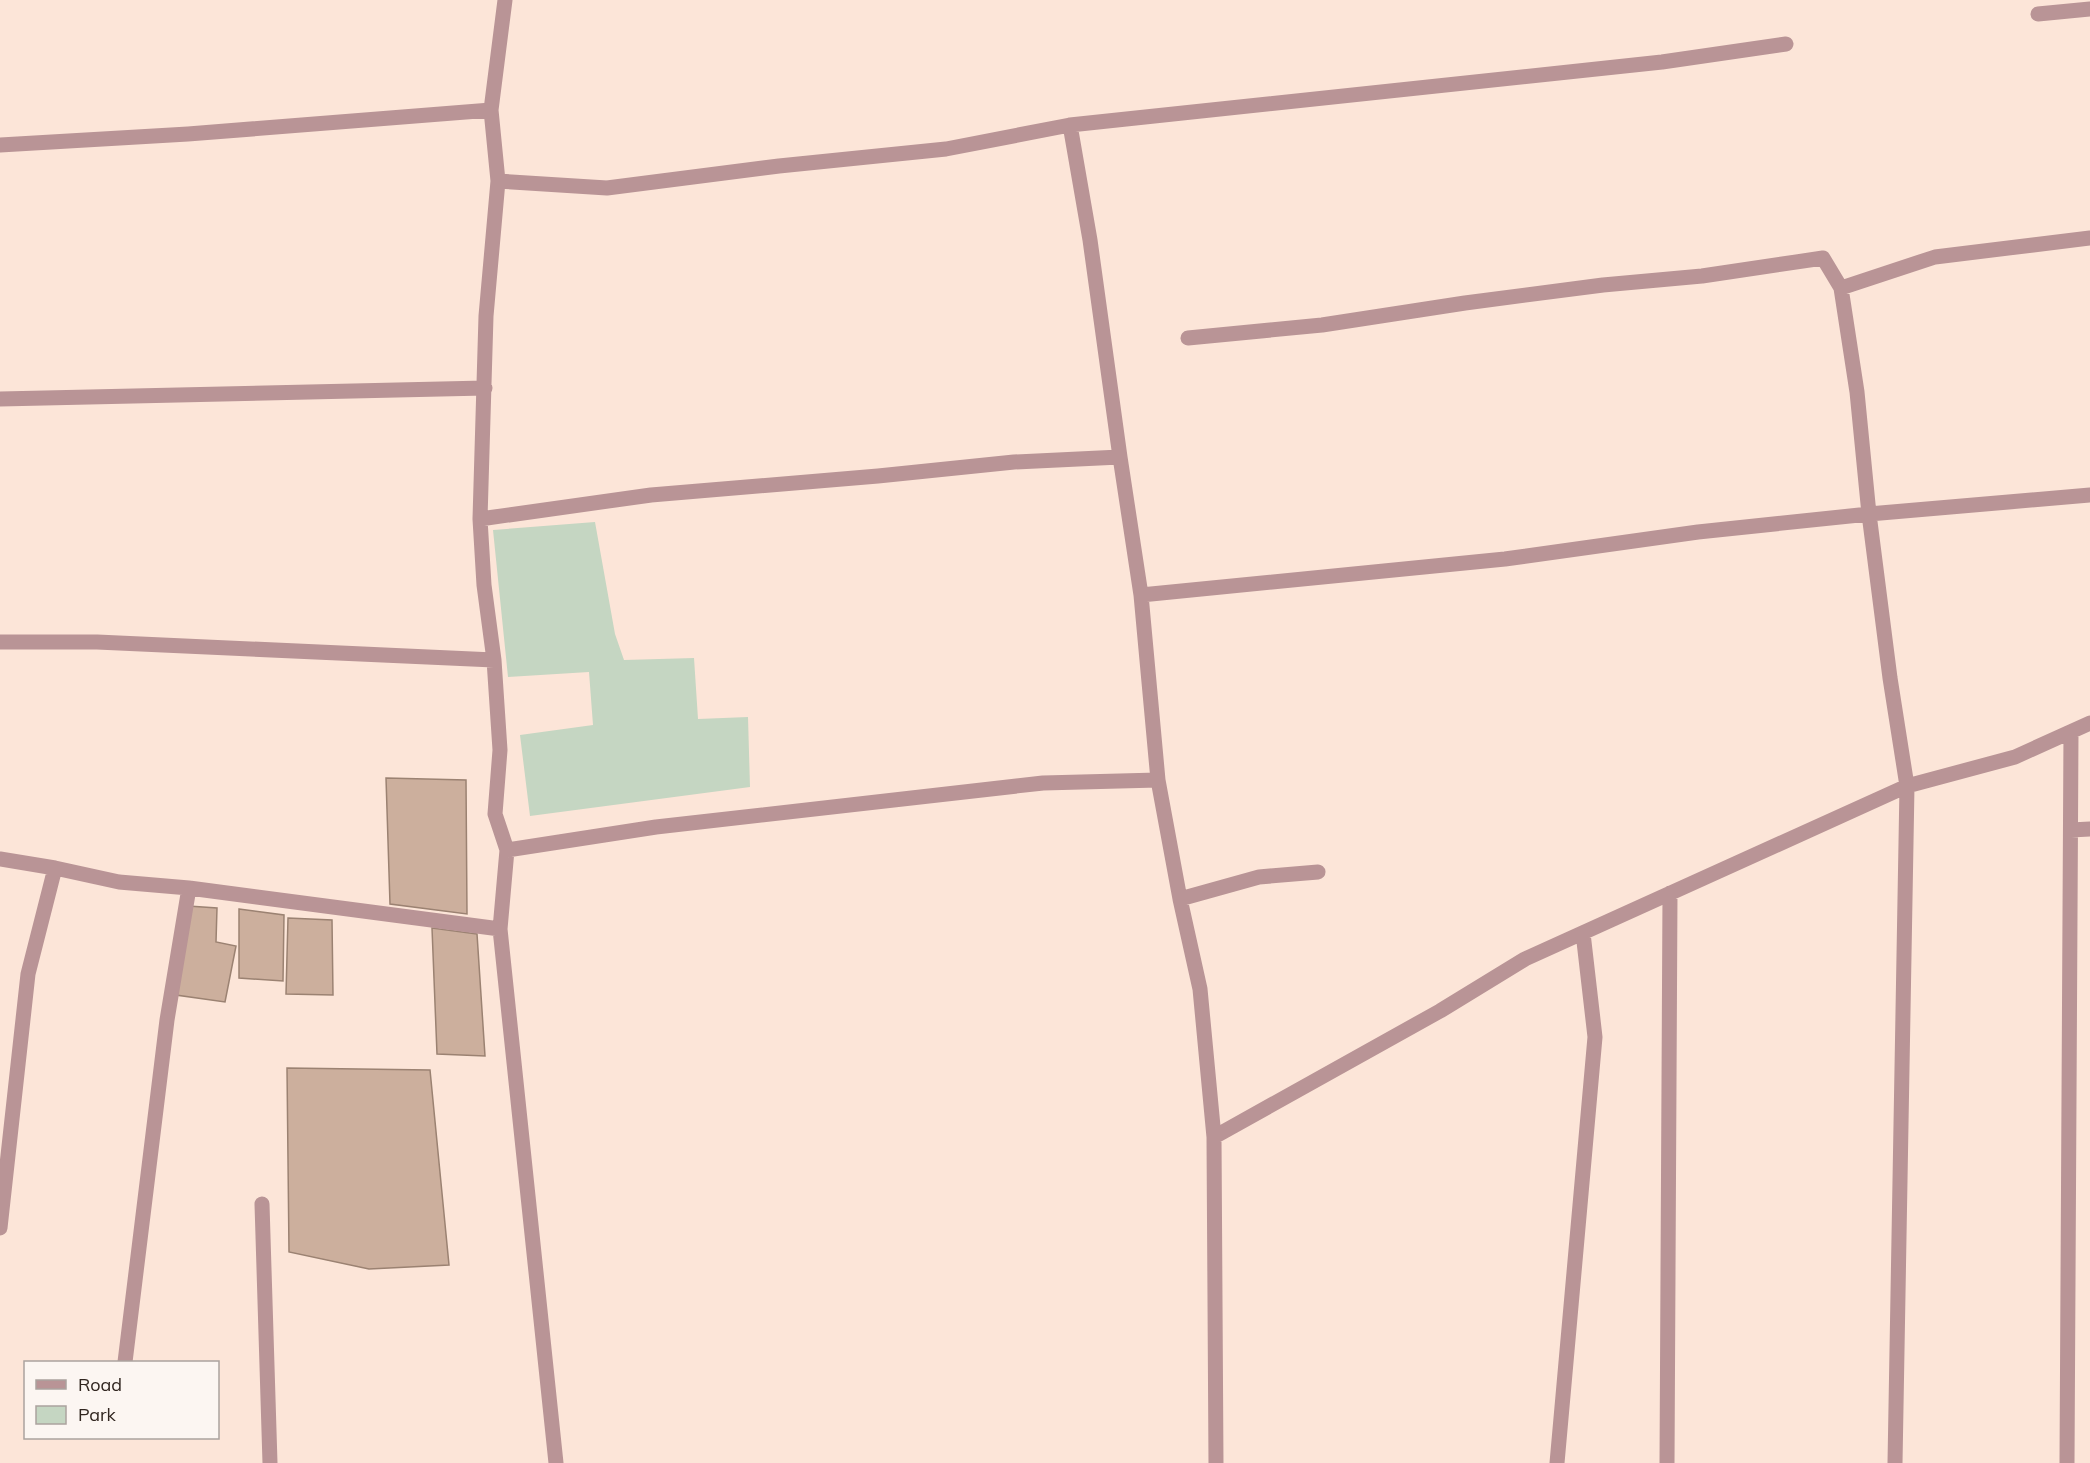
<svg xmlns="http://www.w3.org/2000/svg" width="2090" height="1463" font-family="Mulish,sans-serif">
<rect width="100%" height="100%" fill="#fce5d8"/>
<path fill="#c5d6c2" d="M595 522 615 634 624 660 694 658 698 719 748 717 750 787 530 816 520 735 593 725 589 672 508 677 493 530Z"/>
<path fill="#ccaf9d" stroke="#9b8272" stroke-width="1.5" d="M386 778 466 780 467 914 390 904Z
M188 906 217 908 216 942 236 946 225 1002 176 995Z
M239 909 284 915 283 981 239 978Z
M288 918 332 920 333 995 286 994Z
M432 928 477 934 485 1056 437 1054Z
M287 1068 430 1070 449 1265 369 1269 289 1252Z"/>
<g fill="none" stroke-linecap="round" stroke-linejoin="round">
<path stroke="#b99496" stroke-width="15" d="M505 0 491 110 498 181 486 316 480 519 484 585 494 660 500 750 495 814 507 850 500 929 556 1463
M2038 14 2090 9
M1070 125 1090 240 1120 457 1141 595 1158 780 1180 899 1200 989 1214 1137 1216 1463
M0 145 188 134 491 110
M498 181 607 188 779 166 946 149 1070 125 1662 62 1786 44
M1841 288 1935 257 2090 238
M1188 338 1322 325 1465 303 1603 285 1702 276 1823 258 1841 288 1857 392 1869 514 1890 678 1907 786 1895 1463
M0 399 485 388
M480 519 651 495 878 476 1014 462 1120 457
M1141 595 1505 559 1698 532 1869 514 2090 495
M0 642H97L494 660
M2071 830 2090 829
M507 850 656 827 1043 783 1158 780
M0 859 55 868 119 882 189 888 500 929
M1180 899 1259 877 1318 872
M1214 1137 1440 1011 1525 959 1907 786 2015 757 2090 723
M262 1204 270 1463
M0 1228 28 974 55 868
M125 1362 167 1020 189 888
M1557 1463 1595 1037 1583 933
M1667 1463 1670 893
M2067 1463 2071 732"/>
</g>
<rect x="24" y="1361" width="195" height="78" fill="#fcf6f2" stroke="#aba39e" stroke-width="1.5"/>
<rect x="36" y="1380" width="30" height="9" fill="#b99496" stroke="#aba39e" stroke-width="1.5"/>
<text x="78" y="1391" font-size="18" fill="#312620">Road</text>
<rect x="36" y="1406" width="30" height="18" fill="#c5d6c2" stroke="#aba39e" stroke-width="1.5"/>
<text x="78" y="1421" font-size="18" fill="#312620">Park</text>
</svg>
